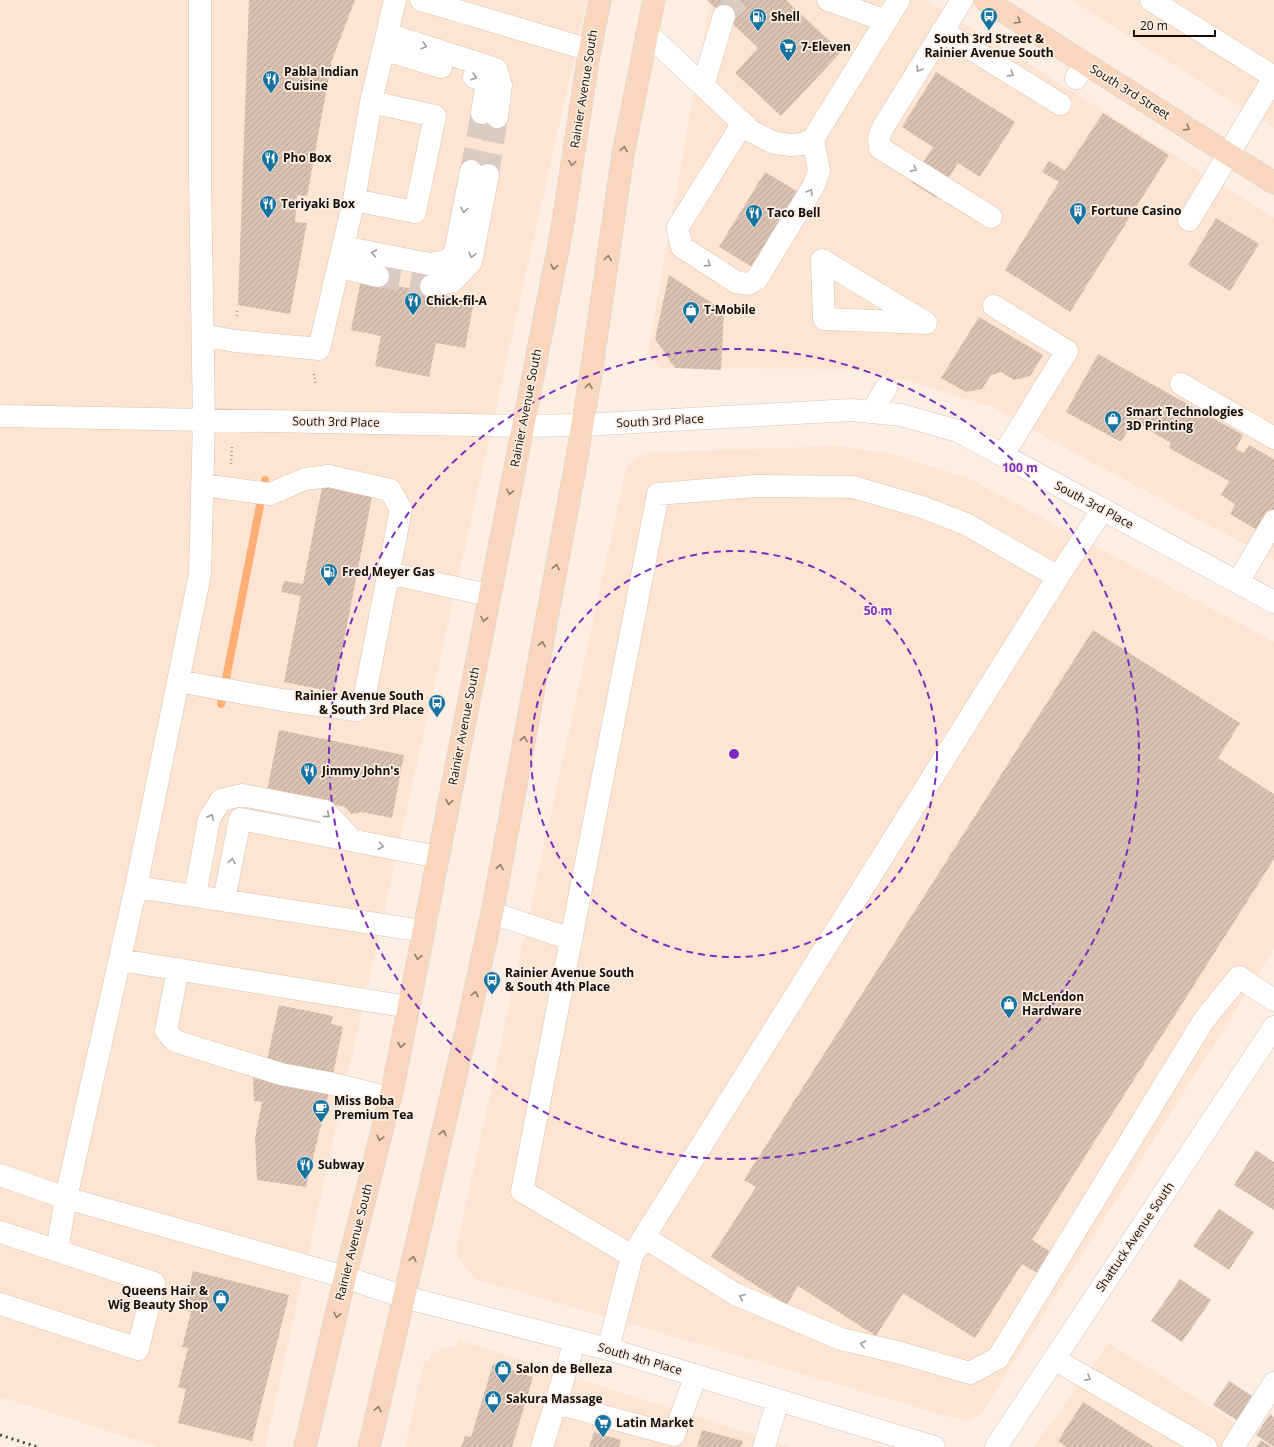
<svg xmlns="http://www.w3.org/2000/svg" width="1274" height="1447" font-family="'Open Sans',sans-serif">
<defs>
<pattern id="building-hatch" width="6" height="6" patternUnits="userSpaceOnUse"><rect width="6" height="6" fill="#dac2b2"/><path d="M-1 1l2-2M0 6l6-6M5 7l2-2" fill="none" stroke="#baa598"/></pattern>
</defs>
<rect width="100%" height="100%" fill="#fdeee4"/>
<path fill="#fee5d3" d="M0 0H587L265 1447H159L0 1397Z
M710 0H927L1274 218V560L1049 439 995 408 906 380 853 369 662 368 653 360 648 352Z
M1071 0H1274V128Z
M839 446 893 454 968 478 1274 642V949L982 1413 967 1422 475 1279 458 1257 456 1250 626 469 631 461 651 452Z
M459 1340 791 1447H405L424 1361 428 1362 432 1354 445 1347 456 1346Z
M1109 1343 1245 1429 1234 1447H1034Z"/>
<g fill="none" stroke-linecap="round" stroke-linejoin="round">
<path stroke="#ffaf75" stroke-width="8" d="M221 704 265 480"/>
</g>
<path fill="url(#building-hatch)" d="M249 0H355L332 60 307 196 297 195 295 222 307 223 290 314 238 305Z
M707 0H786L841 52 781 116 735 73 758 48Z
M936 72 1015 122 980 177 958 163 936 198 911 182 933 147 902 127Z
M1103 113 1169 155 1070 312 1005 270 1059 182 1042 172 1049 161 1065 171Z
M765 172 800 193 754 268 719 247Z
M1216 218 1259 244 1230 291 1188 265Z
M669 275 724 311 721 370 675 368 655 339Z
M361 279 474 301 465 348 436 343 429 377 375 366 381 336 351 330Z
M979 317 1043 355 1030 376 1014 380 1001 372 991 375 982 389 966 392 941 378Z
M1098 354 1243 435 1236 449 1244 453 1249 445 1274 459V512L1262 533 1230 514 1235 504 1221 495 1229 481 1169 448 1171 443 1133 421 1121 442 1066 412Z
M323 482 373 492 334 692 284 682 301 596 281 592 284 581 303 584Z
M1093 630 1240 723 1218 758 1274 794V859L1032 1240 1055 1255 1042 1276 1022 1264 975 1338 903 1293 876 1336 798 1286 787 1305 711 1257 756 1187 744 1180Z
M279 730 404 755 392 818 361 812 351 814 345 807 267 791Z
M279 1005 333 1016 331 1024 343 1027 332 1079 266 1064Z
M253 1078 329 1092 306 1187 257 1180 255 1138 262 1102 254 1101Z
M1256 1150 1274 1162V1210L1234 1185Z
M1219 1209 1254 1232 1229 1270 1193 1246Z
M193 1271 289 1295 252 1441 178 1423 186 1389 178 1387 188 1348 182 1347 191 1312 183 1310Z
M1180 1279 1211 1300 1182 1342 1151 1321Z
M493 1364 533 1377 512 1447H461L465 1436 471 1437Z
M1229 1381 1254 1397 1238 1421 1213 1405Z
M1083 1402 1154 1447H1067L1058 1441Z
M1270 1414 1274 1417V1447L1256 1435Z
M702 1430 743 1441 741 1447H697Z
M594 1432 621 1440 619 1447H589Z
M1261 1440 1272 1447H1256Z"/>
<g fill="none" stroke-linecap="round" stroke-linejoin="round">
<path stroke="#daccc3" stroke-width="22" stroke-dasharray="22 11" stroke-linecap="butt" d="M724 16 739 0
M471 171 482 113
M488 175 497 117
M378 276 431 286"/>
<defs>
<path id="minor" d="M421 0 590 50
M828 0 886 21
M962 0 882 129 879 138 880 148 991 217
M1151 0 1274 77
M942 31 1060 104
M647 33 751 131 774 143 791 145 802 144 813 139 899 0
M387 34 496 69 501 85 497 117
M383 49 441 67
M474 77 487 81 482 113
M1076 78 1085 63
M703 85 724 16
M371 102 395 0
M743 123 678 227C677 234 681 240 682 247L736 282 748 284 757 279 814 185 819 171 813 139
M1189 220C1218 173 1245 125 1274 78
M343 247 429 264 447 261 455 253 471 171
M822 260 926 323 824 319Z
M339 267 378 276
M431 286 453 281 471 262 488 175
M994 306 1067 351 1003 455
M203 335 235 341 319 349 354 200 371 102 435 116 415 212 354 200
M1181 384 1274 438
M872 412 886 388
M0 416 522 426 583 425 851 410 901 415 958 431 1274 602
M756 486 853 487 922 507 966 524 1058 577 632 1256 522 1191 658 494Z
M388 573 489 595
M1058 577 1103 509
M1238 582 1274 521
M178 681 282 700 356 710 363 705 401 509 390 490 329 476 305 479 270 494 202 485
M136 887 423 931
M195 896 209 819 221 800 242 795 325 811 352 840
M224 900 240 819 438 857
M492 913 571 939
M120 960 409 1007
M178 969 166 1031 175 1041 281 1074 329 1083 390 1098
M0 1175 66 1198 345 1277 404 1297 608 1349 934 1447
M0 1232 154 1283 138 1349 0 1304
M644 1237 735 1294 841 1339 901 1353 970 1373 998 1358 1204 1020 1239 977 1274 1000
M57 1251 66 1198 136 887 200 574 204 420 200 179V0
M608 1349 632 1256
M1054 1359 1206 1447
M556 1403 674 1435 696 1375
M542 1447 575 1341
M764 1447 778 1400
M996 1447 1274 1027
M1233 1447 1274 1383"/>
<path id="major" d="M985 0 1274 183
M305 1447 345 1277 393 1087 562 229 588 60 600 0
M369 1447 466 1032 492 913 576 463 592 367 623 154 654 0"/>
</defs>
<use href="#minor" stroke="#d9c1b0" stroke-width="23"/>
<use href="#major" stroke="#d4d3d2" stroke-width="23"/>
<path stroke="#a79b93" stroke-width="2.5" stroke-dasharray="1 3" stroke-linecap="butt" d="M237 316V311
M314 374 316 386
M231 464 232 445"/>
<use href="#minor" stroke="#fff" stroke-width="22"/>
<use href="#major" stroke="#fad6bc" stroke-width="22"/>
<path stroke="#4e453f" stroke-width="3" stroke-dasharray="2 4" stroke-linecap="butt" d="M0 1435 38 1447"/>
</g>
<defs><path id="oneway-chevron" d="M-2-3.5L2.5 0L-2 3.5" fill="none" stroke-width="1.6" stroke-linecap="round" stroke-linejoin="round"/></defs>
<g stroke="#927b6a">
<use href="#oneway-chevron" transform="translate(1018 21) rotate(32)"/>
<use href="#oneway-chevron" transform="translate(1187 128) rotate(32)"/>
<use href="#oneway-chevron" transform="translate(624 149) rotate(-79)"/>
<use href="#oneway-chevron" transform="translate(572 163) rotate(99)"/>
<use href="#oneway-chevron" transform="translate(608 258) rotate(-82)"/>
<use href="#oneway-chevron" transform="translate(554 267) rotate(101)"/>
<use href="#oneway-chevron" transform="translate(589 386) rotate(-81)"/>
<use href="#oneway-chevron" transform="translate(510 492) rotate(101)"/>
<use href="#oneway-chevron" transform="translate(556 567) rotate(-79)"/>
<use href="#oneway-chevron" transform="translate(484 619) rotate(101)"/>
<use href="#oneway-chevron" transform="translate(542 644) rotate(-79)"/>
<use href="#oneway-chevron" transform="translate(524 739) rotate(-79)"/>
<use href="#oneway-chevron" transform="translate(449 802) rotate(101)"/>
<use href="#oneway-chevron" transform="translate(500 867) rotate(-79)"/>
<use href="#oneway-chevron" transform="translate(418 957) rotate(101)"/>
<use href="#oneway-chevron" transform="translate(475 994) rotate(-78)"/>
<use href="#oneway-chevron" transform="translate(401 1045) rotate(101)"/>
<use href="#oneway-chevron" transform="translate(443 1133) rotate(-77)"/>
<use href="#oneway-chevron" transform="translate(380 1138) rotate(104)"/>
<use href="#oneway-chevron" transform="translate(413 1259) rotate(-76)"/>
<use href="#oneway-chevron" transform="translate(337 1315) rotate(103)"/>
<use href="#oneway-chevron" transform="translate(378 1409) rotate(-77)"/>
</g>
<g stroke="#a09d9b">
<use href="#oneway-chevron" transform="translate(424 46) rotate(18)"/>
<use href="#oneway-chevron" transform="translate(919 69) rotate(122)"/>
<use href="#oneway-chevron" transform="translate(1011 74) rotate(32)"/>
<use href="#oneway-chevron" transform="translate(474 77) rotate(17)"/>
<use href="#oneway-chevron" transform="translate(914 169) rotate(32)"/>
<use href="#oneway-chevron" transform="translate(810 192) rotate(-59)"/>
<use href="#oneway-chevron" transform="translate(464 210) rotate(101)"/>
<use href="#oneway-chevron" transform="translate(374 253) rotate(-169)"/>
<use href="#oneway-chevron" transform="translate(472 255) rotate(103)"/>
<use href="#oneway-chevron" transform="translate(708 264) rotate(33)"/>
<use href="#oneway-chevron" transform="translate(327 815) rotate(40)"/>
<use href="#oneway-chevron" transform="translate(211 817) rotate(-64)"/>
<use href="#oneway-chevron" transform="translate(381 846) rotate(11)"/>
<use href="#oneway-chevron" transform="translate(232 861) rotate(-79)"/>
<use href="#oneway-chevron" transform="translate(742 1297) rotate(-157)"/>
<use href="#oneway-chevron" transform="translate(863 1344) rotate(-167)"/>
<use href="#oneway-chevron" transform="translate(1088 1378) rotate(29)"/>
</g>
<g fill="none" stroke="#7b2cbf" stroke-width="2" stroke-dasharray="7 5">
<circle cx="734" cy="754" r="203"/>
<circle cx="734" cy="754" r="405"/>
</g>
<defs>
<symbol id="bus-pin" viewBox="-11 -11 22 30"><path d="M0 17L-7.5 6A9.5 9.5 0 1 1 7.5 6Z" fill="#1473a1" stroke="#fdeee4"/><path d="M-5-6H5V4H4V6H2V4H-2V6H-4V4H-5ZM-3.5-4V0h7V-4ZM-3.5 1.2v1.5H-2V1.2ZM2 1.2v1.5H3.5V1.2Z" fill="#fff"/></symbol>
<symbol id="fuel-pin" viewBox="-11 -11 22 30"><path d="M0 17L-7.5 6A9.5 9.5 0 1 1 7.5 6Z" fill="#1473a1" stroke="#fdeee4"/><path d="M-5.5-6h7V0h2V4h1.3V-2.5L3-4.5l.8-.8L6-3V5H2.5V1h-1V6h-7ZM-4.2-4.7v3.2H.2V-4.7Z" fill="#fff"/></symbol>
<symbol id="supermarket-pin" viewBox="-11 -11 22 30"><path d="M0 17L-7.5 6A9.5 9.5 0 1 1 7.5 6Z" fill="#1473a1" stroke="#fdeee4"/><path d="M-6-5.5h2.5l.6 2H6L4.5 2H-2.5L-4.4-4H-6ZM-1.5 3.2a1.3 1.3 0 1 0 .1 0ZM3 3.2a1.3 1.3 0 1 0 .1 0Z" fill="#fff"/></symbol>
<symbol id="restaurant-pin" viewBox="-11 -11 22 30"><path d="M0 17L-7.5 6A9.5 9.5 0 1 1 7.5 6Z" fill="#1473a1" stroke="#fdeee4"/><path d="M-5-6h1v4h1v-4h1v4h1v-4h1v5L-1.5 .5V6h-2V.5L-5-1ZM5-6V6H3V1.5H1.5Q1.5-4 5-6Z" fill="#fff"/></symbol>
<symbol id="building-pin" viewBox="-11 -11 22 30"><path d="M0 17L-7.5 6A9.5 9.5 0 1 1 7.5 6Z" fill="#1473a1" stroke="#fdeee4"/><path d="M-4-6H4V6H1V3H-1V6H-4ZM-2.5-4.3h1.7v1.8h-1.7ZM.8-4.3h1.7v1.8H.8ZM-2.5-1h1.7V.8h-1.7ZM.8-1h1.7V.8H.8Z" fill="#fff"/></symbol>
<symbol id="shop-pin" viewBox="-11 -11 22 30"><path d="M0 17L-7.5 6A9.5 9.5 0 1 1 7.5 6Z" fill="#1473a1" stroke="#fdeee4"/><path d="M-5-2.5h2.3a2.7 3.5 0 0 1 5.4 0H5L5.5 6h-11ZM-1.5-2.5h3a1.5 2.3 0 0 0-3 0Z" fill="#fff"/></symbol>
<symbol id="cafe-pin" viewBox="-11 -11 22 30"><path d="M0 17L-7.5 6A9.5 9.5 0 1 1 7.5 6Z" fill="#1473a1" stroke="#fdeee4"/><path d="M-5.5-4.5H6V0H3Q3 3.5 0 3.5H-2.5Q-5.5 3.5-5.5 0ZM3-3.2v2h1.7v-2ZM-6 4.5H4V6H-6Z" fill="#fff"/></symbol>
</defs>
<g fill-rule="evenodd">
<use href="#bus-pin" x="979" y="6" width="20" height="27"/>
<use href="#fuel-pin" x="748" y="7" width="20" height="27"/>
<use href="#supermarket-pin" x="778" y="37" width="20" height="27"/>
<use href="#restaurant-pin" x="261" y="69" width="20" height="27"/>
<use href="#restaurant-pin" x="260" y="148" width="20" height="27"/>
<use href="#restaurant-pin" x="258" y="194" width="20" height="27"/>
<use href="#building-pin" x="1068" y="201" width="20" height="27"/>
<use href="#restaurant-pin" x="744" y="203" width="20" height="27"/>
<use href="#restaurant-pin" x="403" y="291" width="20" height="27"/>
<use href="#shop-pin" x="681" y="300" width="20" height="27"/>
<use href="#shop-pin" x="1103" y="409" width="20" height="27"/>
<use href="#fuel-pin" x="319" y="562" width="20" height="27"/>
<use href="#bus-pin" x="427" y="693" width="20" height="27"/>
<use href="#restaurant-pin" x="299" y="761" width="20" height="27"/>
<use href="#bus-pin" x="482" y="970" width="20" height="27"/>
<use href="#shop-pin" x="999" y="994" width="20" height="27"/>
<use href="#cafe-pin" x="311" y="1098" width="20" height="27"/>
<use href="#restaurant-pin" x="295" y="1155" width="20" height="27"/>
<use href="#shop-pin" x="211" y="1288" width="20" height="27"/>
<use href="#shop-pin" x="493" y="1359" width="20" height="27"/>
<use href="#shop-pin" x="483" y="1389" width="20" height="27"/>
<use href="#supermarket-pin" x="593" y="1413" width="20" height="27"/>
</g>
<g text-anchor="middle" stroke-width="3.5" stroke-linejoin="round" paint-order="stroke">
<g font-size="12" font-weight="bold" fill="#120b06" stroke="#fdeee4" text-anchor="start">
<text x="771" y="21">Shell</text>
<text x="989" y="43" text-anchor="middle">South 3rd Street &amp;<tspan x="989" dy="14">Rainier Avenue South</tspan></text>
<text x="801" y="51">7-Eleven</text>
<text x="284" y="76">Pabla Indian<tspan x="284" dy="14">Cuisine</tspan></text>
<text x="283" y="162">Pho Box</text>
<text x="281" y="208">Teriyaki Box</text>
<text x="1091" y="215">Fortune Casino</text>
<text x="767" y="217">Taco Bell</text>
<text x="426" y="305">Chick-fil-A</text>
<text x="704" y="314">T-Mobile</text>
<text x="1126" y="416">Smart Technologies<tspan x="1126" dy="14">3D Printing</tspan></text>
<text x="342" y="576">Fred Meyer Gas</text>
<text x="424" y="700" text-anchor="end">Rainier Avenue South<tspan x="424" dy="14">&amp; South 3rd Place</tspan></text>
<text x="322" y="775">Jimmy John's</text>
<text x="505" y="977">Rainier Avenue South<tspan x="505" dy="14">&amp; South 4th Place</tspan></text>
<text x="1022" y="1001">McLendon<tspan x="1022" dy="14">Hardware</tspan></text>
<text x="334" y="1105">Miss Boba<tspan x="334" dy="14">Premium Tea</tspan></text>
<text x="318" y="1169">Subway</text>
<text x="208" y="1295" text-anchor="end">Queens Hair &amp;<tspan x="208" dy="14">Wig Beauty Shop</tspan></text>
<text x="516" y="1373">Salon de Belleza</text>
<text x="506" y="1403">Sakura Massage</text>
<text x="616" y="1427">Latin Market</text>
</g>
<g font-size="12" fill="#120b06" stroke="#fdeee4">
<text transform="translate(584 89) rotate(-81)" y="4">Rainier Avenue South</text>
<text transform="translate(1130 92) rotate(32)" y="4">South 3rd Street</text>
<text transform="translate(526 408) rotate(-79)" y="4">Rainier Avenue South</text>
<text transform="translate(660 421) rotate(-3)" y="4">South 3rd Place</text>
<text transform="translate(336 422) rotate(1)" y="4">South 3rd Place</text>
<text transform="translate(1094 505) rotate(28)" y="4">South 3rd Place</text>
<text transform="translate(464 726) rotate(-79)" y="4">Rainier Avenue South</text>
<text transform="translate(1135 1237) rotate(-56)" y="4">Shattuck Avenue South</text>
<text transform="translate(354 1242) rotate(-76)" y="4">Rainier Avenue South</text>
<text transform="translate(640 1359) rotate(16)" y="4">South 4th Place</text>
</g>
</g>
<circle cx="734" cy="754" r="6" fill="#7b2cbf" stroke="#fdeee4" stroke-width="2"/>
<g font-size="12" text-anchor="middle" font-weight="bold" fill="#7b2cbf" stroke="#fdeee4" stroke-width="3.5" stroke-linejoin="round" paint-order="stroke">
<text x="1020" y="472">100 m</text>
<text x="878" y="615">50 m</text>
</g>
<path d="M1134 30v6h81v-6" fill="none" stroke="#120b06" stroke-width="2"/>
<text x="1140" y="30" font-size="12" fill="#120b06" stroke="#fdeee4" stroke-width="3" paint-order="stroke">20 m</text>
</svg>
